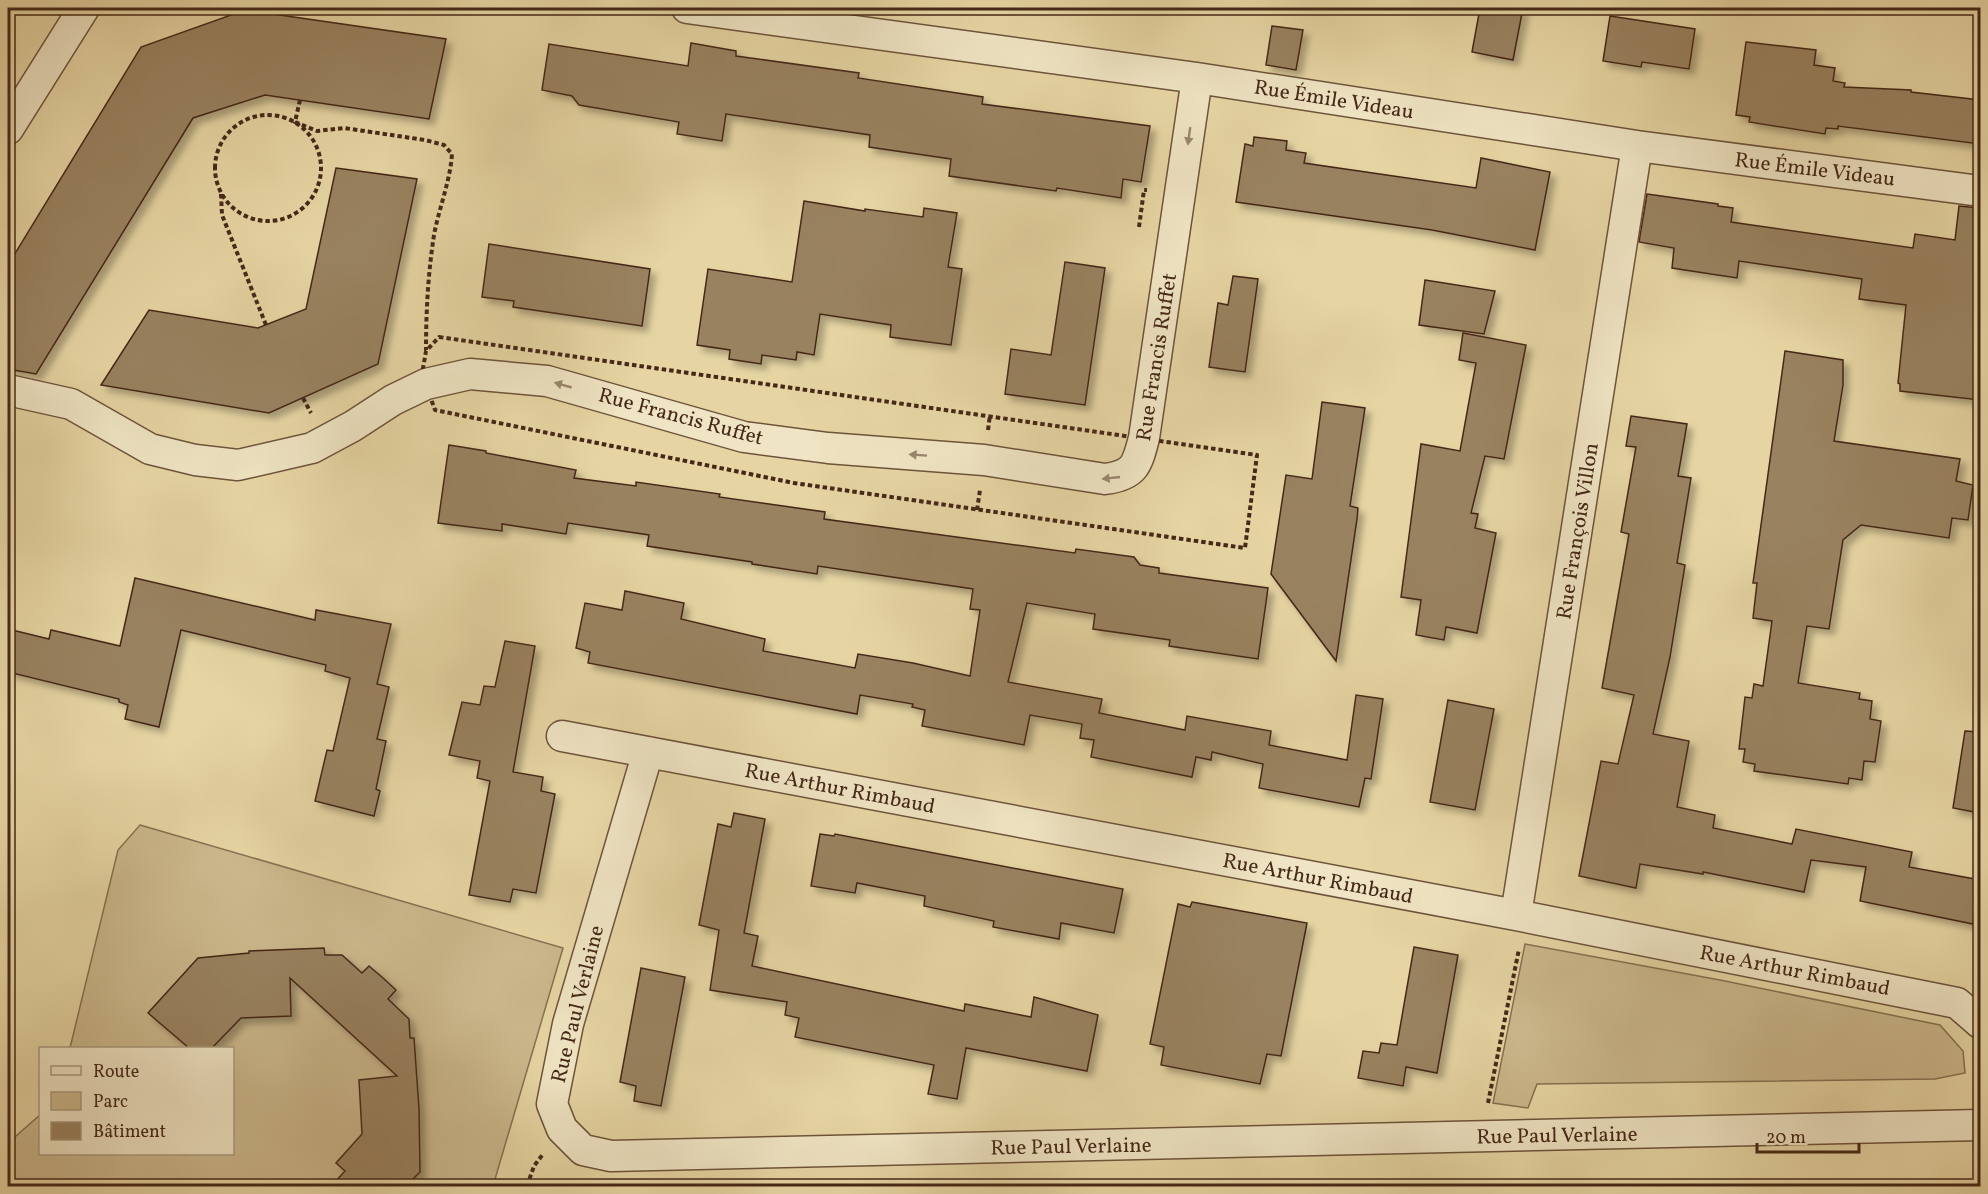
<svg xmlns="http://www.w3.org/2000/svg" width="1988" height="1194" font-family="Vollkorn,serif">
<defs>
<filter id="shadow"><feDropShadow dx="5.5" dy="5.5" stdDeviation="3" flood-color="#0004"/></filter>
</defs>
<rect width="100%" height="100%" fill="#e6d5a3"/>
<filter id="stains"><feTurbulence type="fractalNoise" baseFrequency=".00333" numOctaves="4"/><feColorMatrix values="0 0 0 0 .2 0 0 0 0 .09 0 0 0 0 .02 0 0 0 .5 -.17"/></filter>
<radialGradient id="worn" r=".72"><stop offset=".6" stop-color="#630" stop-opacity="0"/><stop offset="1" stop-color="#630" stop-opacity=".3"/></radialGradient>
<path fill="#cbb88c" stroke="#887052" stroke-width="1.5" d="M140 825 563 948 493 1186H8V1143L40 1115V1154H232V1048H70L118 850Z
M1525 944 1720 980 1940 1025 1963 1051 1965 1073 1935 1079 1537 1084 1528 1108 1493 1103Z"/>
<path fill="#998261" stroke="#462819" stroke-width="1.5" filter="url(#shadow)" d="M1480 8H1523L1513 60 1472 52Z
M245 10 446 39 429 119 265 95 193 118 36 374 8 369V265L141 47Z
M1610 16 1695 29 1689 69 1642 62 1641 67 1603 61Z
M1272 26 1303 30 1296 70 1266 65Z
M1746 42 1816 50 1814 65 1835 68 1833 81 1845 83 1844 87 1911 90V92L1980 100V144L1838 126V129L1826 128 1825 134 1749 122 1750 117 1736 115Z
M691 43 736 51V56L859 73 858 78 983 97 982 104 1150 126 1141 182 1123 179 1121 198 1057 188 1056 191 949 176 951 159 869 147 870 135 726 114 722 141 677 134 679 122 579 105 572 96 542 90 549 44 688 66Z
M1254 137 1287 141 1286 150 1306 153 1304 163 1476 188 1481 158 1550 172 1535 250 1432 230 1236 202 1245 144 1253 146Z
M336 168 417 179 378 364 269 413 101 385 149 310 258 328 306 309Z
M1647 194 1718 204V206L1733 208 1731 222 1913 248 1915 234 1955 240 1959 206 1980 208V400L1900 391V384L1898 383 1906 305 1859 299 1862 279 1739 261 1737 278 1672 268 1674 248 1639 242Z
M804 201 865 211V209L923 217 924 208 957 213 948 267 962 269 951 345 890 337 891 325 820 314 814 355 797 352 796 360 762 355 761 364 729 359 730 350 697 345 708 269 792 282Z
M489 244 650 269 642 326 513 307 514 301 482 297Z
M1065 262 1105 268 1085 405 1005 394 1011 349 1051 355Z
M1233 276 1258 279 1245 372 1209 367 1218 303 1228 305Z
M1425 280 1495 291 1484 334 1419 325Z
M1463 333 1526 345 1504 459 1485 456 1471 513 1478 514 1475 528 1496 533 1477 633 1446 627 1444 640 1416 635 1421 600 1401 597 1421 444 1460 451 1476 363 1459 360Z
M1785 351 1843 360V385L1834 441 1960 459 1956 481 1973 485 1968 520 1952 518 1949 538 1861 525 1843 540 1829 629 1807 626 1798 683 1860 693 1859 699 1872 701 1870 719 1881 721 1875 762 1864 761 1862 780 1849 778 1848 784 1754 771 1755 764 1743 762 1745 749H1739L1745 697 1752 698 1754 684 1763 686 1772 621 1753 618 1757 583H1753Z
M1322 402 1365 408 1350 506 1358 508 1357 519 1336 661 1271 574 1286 475 1312 479Z
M1631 416 1687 424 1678 476 1691 478 1677 563 1685 565 1670 657 1653 734 1689 741 1677 807 1715 815 1713 828 1792 844 1796 829 1912 852 1909 867 1980 880V891L1973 924 1860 901 1866 867 1811 860 1804 892 1703 872V874L1640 864 1636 888 1579 876 1601 761 1618 764 1634 695 1602 688 1629 534 1621 532 1636 447 1626 446Z
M449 445 486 451V453L576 470 574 478 636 486V482L720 494 719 497 825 512 824 519 1075 553 1076 549 1134 557 1140 565 1159 568V573L1268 588 1258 659 1169 646 1170 640 1093 629 1095 614 1027 603 1008 682 1102 699 1099 713 1185 730 1187 716 1271 731 1269 745 1347 760 1356 695 1383 699 1371 779 1365 778 1359 807 1259 788 1263 764 1212 752 1211 760 1196 757 1192 777 1091 757 1094 740 1080 738 1082 724 1030 715 1024 745 922 726 925 710 912 707 913 704 860 695 857 714 588 663 590 652 576 648 585 603 622 610 625 591 684 603 681 619 765 639 763 651 855 668 858 654 913 663 970 676 980 610 970 609 973 589 818 566 817 574 752 564V562L647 546 649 535 568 523 566 534 502 524V531L438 523Z
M135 578 315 620 316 610 391 624 377 684 389 687 377 739 386 741 376 789 380 791 374 816 315 801 327 750 333 751 350 678 325 671 326 665 181 630 159 727 125 719 128 705 119 702V699L8 672V629L49 639 51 630 120 646Z
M505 641 535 646 513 772 543 777 541 791 555 794 536 893 513 889 510 902 469 895 490 781 477 778 480 761 449 755 462 702 480 705 484 686 495 687Z
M1448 700 1494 709 1475 810 1430 802Z
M1965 731 1980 732V813L1953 808Z
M734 813 765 819 744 933 758 936 752 966 964 1011 965 1004 1031 1017 1034 997 1098 1015 1087 1071 966 1048 957 1099 928 1094 934 1065 795 1037 799 1018 785 1015 787 1002 710 990 719 930 699 925 718 824 731 827Z
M820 834 834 836 835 834 1123 889 1114 933 1061 923 1059 939 993 927 994 921 924 906 925 896 857 883 855 893 811 886Z
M1192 902 1307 923 1281 1056 1267 1054 1260 1084 1161 1065 1164 1047 1150 1044 1178 904 1190 907Z
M1414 947 1458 955 1437 1073 1406 1067 1403 1086 1358 1078 1363 1051 1379 1053 1381 1043 1397 1045Z
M324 948 325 955H342L362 973 369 966 383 978 396 990 388 999 409 1019 410 1038H414L419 1109 420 1172 406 1186H331L345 1171 336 1163 362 1134 359 1080 397 1076 290 978 291 1016 241 1018 212 1048H189L148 1013 198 958 249 953V951Z
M641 968 685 977 661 1106 634 1101 636 1086 620 1082Z"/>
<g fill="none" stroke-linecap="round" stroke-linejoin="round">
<defs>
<path id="street" d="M687 8 1197 78 1637 146 1980 191
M8 129 84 8
M8 390 71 404 150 449 195 460 238 465 312 448 353 426 393 400 426 384 470 374 547 381 744 437 828 448 984 460 1105 479C1135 475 1137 465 1144 438L1197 78
M562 736 1516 915 1957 1003 1980 1023
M648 752 568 1024 552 1104 562 1129 583 1150 611 1156 1980 1125
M1516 915 1637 146"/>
</defs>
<use href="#street" stroke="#6e533c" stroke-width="33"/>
<path stroke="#462819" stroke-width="4" stroke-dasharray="4.5 3" stroke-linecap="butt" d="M300 100 295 122 317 131 344 128 425 140 444 145 452 154C450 182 439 208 434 235 428 274 426 312 426 350
M215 168a53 53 0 1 1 106 0a53 53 0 1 1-106 0Z
M221 194 222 215 266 325
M1139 227 1144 190H1147
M439 337 1257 455 1245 548 794 483 435 410 422 374 426 351Z
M303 398 311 413
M988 430 990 415
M977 510 980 490
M1488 1103 1519 949
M527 1186 534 1166 543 1154"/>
<use href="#street" stroke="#efe4c3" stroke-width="30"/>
</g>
<defs><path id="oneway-solid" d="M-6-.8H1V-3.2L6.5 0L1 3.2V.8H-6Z" transform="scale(1.5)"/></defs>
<g fill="#9a866e">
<use href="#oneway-solid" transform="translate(1189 136) rotate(98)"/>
<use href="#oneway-solid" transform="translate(563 385) rotate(-164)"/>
<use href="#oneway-solid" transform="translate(918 455) rotate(-176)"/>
<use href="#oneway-solid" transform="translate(1111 478) rotate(174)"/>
</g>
<g text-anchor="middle" stroke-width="4.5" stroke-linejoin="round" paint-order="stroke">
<g font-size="21" fill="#462819" stroke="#efe4c3">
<text transform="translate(1334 99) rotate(9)" y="7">Rue Émile Videau</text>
<text transform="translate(1815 169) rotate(7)" y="7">Rue Émile Videau</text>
<text transform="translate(1156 357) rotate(-81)" y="7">Rue Francis Ruffet</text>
<text transform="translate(681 416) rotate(15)" y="7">Rue Francis Ruffet</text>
<text transform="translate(1577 531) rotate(-81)" y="7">Rue François Villon</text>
<text transform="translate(840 788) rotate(11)" y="7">Rue Arthur Rimbaud</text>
<text transform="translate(1318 878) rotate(11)" y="7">Rue Arthur Rimbaud</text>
<text transform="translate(1795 970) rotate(11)" y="7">Rue Arthur Rimbaud</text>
<text transform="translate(577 1004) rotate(-76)" y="7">Rue Paul Verlaine</text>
<text transform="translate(1557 1135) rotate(-1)" y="7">Rue Paul Verlaine</text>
<text transform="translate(1071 1146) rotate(-1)" y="7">Rue Paul Verlaine</text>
</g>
</g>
<rect width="1988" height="1194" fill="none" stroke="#e6d5a3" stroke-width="30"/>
<rect x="9" y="9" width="1970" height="1176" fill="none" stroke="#462819" stroke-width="3"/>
<rect x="15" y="15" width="1958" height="1164" fill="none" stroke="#462819" stroke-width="1.5"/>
<rect x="39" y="1047" width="195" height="108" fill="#efe4c3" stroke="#ab997f" stroke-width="1.5"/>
<rect x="51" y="1066" width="30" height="9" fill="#efe4c3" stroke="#ab997f" stroke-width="1.5"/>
<text x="93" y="1077" font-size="18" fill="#462819">Route</text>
<rect x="51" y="1092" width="30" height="18" fill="#cbb88c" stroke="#ab997f" stroke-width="1.5"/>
<text x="93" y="1107" font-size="18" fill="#462819">Parc</text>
<rect x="51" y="1122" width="30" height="18" fill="#998261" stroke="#ab997f" stroke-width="1.5"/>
<text x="93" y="1137" font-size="18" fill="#462819">Bâtiment</text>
<path d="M1757 1143v9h102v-9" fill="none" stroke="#462819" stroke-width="3"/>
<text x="1766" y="1143" font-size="18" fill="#462819" stroke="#efe4c3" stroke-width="4.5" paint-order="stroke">20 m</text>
<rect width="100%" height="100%" filter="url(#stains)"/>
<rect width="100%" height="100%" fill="url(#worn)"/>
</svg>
